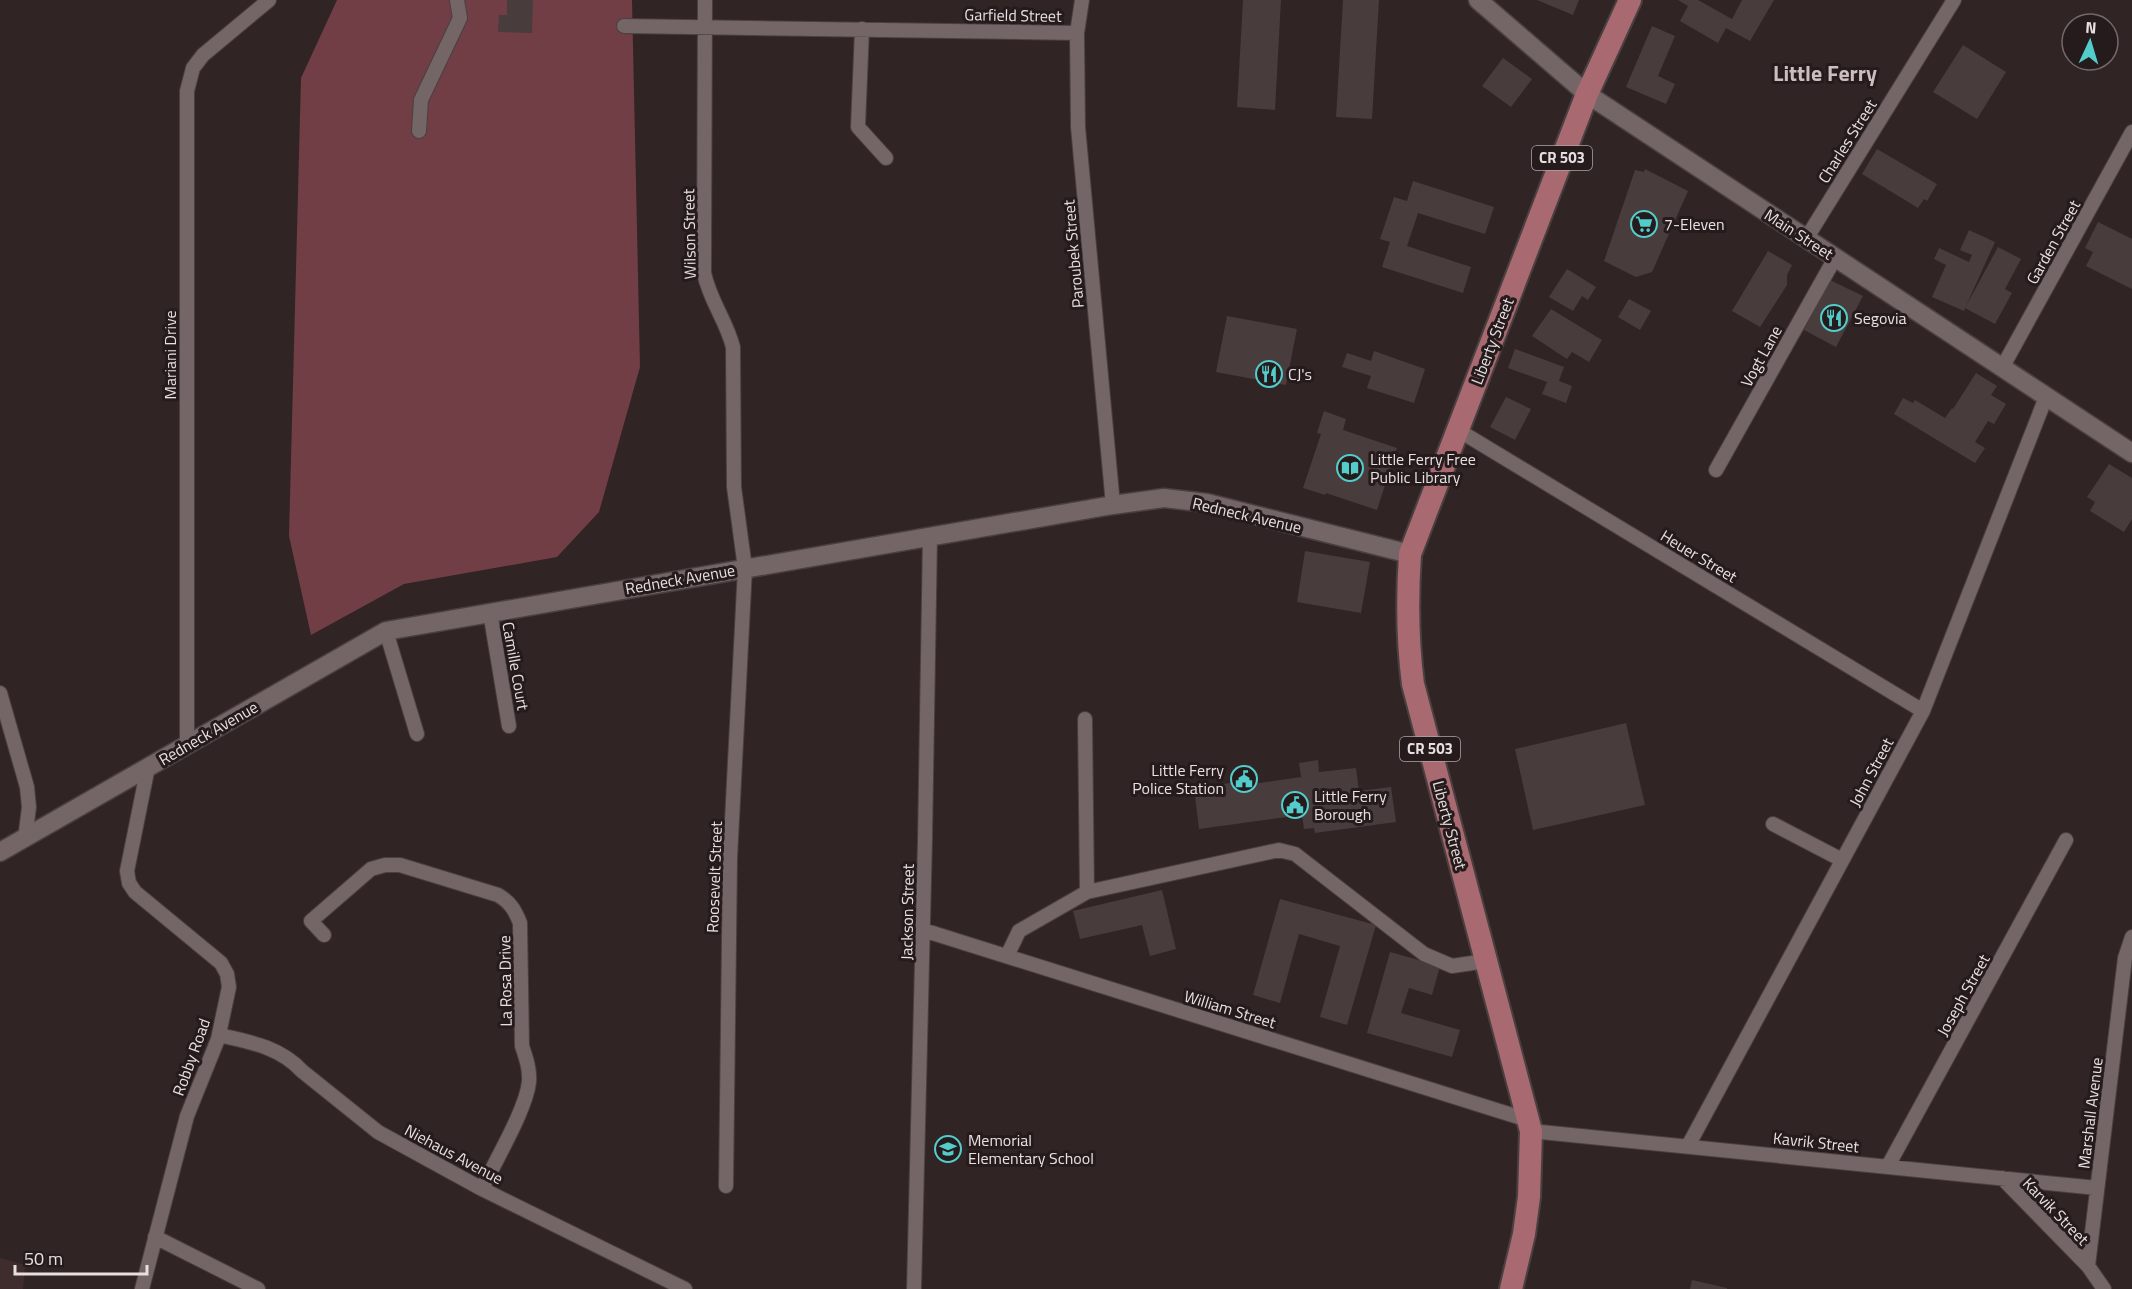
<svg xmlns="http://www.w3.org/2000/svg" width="2132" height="1289" font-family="'Titillium Web',sans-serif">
<rect width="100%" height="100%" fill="#302425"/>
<path fill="#3f2d2e" d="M0 1258 25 1265 23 1289H0Z"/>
<path fill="#703e44" d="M337 0H632L640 367 599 512 557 557 404 584 311 635 289 536 301 78Z"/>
<path fill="#493c3d" d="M507 0H533L532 33 498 32 499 15H507Z
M1243 0H1281L1275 110 1237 107Z
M1343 0H1379L1372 119 1336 117Z
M1537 0H1579L1573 15Z
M1678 0H1698L1732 19 1742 0H1774L1750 41 1726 28 1718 43 1680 21 1688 6Z
M1652 26 1675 36 1658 76 1675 84 1666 104 1626 87Z
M1963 45 2006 72 1977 119 1933 92Z
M1503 58 1532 79 1511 107 1482 86Z
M1877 149 1937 184 1927 201 1924 199 1918 208 1862 174Z
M1645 169 1688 191 1652 272 1636 277 1604 261 1635 170 1644 172Z
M1413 181 1494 207 1485 234 1418 213 1407 246 1471 267 1463 293 1382 267 1390 242 1380 239 1394 197 1407 201Z
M2098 222 2132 239V289L2086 266 2093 252 2085 248Z
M1969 230 1995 242 1966 306 1998 247 2021 259 2005 289 2012 293 1995 324 1965 308 1964 311 1932 297 1946 265 1934 259 1939 248 1969 262 1972 255 1960 250Z
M1768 251 1792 265 1787 275V285L1760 327 1732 311Z
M1567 269 1596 287 1588 300 1582 296 1573 311 1549 297Z
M1830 280 1863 296 1836 347 1804 330Z
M1629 299 1651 311 1640 330 1618 317Z
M1551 309 1602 340 1589 362 1572 352 1567 359 1532 336Z
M1227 316 1297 329 1286 385 1216 372Z
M1515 349 1564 367 1559 381 1572 386 1566 403 1542 394 1547 382 1508 368Z
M1374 351 1425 369 1414 403 1367 388 1371 376 1342 367 1347 353 1371 361Z
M1976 373 1997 386 1991 395 2006 404 1994 424 1988 421 1975 442 1985 448 1975 463 1894 414 1903 398 1913 403 1915 400 1945 418 1952 408 1953 409Z
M1506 397 1531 409 1515 440 1490 427Z
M1324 411 1346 419 1343 430 1397 448 1377 510 1326 493 1325 495 1303 488 1321 434 1317 433Z
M2109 464 2132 478V519L2124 532 2090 511 2095 502 2087 497Z
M1305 551 1370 562 1361 613 1297 602Z
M1626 723 1645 805 1533 830 1515 749Z
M1318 760 1319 772 1356 768 1359 791 1391 787 1396 822 1315 833 1314 828 1304 829 1302 815 1199 829 1195 796 1203 794 1202 787 1237 782 1235 767 1251 765 1253 784 1301 777 1299 763Z
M1162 890 1176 949 1150 956 1142 925 1080 939 1073 911Z
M1280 899 1376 925 1347 1025 1320 1017 1340 946 1299 934 1280 1003 1253 995Z
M1390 952 1440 966 1432 995 1409 988 1401 1013 1460 1030 1452 1057 1367 1033Z
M1692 1280 1727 1288V1289H1690Z"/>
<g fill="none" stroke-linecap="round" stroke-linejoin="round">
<defs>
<path id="minor" d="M705 0 704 273C710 301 726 320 733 347L734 487 745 568 730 859 726 1186
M1082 0 1077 33 1078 127 1113 505
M624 26 1077 33
M862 29 858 127 886 158
M419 131 421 100 460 18 457 0
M1806 239 1954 0
M2002 368 2132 132
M1458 430 1923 711
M1716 470 1835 258
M490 612 509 726
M386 631 417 734
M0 693 27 787 29 807 25 839
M187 745V91L193 68 203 55 269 0
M1773 824 1842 860
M1087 892 1279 850 1295 854 1424 954 1452 966 1486 961
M923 930 1528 1120
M324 935 311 921 371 869 385 865H400L498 895C510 902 515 910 520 923L522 1046C526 1058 530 1069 529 1082 526 1110 495 1161 482 1189
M1007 956 1019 931 1087 892 1085 719
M219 1035C250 1042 280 1047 302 1071L378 1132 482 1189 685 1289
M1531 1131 2097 1188
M1688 1146 1923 711 2046 397
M1888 1166 2066 840
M2002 1178 2088 1266
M155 1237 258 1289
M142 1289 187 1116 218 1039 229 987 227 974 221 963 135 892 129 883 127 871 148 767
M914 1289 925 840 930 536
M2104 1289 2088 1266 2125 958 2132 937"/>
<path id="tertiary" d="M1478 0 1587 94 2132 453
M0 852 386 631 1113 505 1164 498 1207 503 1410 554"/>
<path id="primary" d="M1511 1289 1524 1234 1529 1197 1531 1131 1413 684C1407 638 1407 599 1410 554L1587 94 1630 0"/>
</defs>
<use href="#minor" stroke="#4a4040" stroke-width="16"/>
<use href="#tertiary" stroke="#4a4040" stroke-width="21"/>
<use href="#primary" stroke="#4a4040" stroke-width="26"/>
<use href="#minor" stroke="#746566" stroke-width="14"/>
<use href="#tertiary" stroke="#746566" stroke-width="18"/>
<use href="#primary" stroke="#a86971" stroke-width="22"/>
</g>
<defs>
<symbol id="supermarket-ring" viewBox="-11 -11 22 22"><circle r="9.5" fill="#261b1c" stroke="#53cdcb" stroke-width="1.5"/><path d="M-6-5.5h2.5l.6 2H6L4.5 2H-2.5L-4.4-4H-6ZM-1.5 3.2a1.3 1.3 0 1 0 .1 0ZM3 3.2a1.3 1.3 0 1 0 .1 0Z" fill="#53cdcb"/></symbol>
<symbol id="restaurant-ring" viewBox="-11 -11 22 22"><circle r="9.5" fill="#261b1c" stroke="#53cdcb" stroke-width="1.5"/><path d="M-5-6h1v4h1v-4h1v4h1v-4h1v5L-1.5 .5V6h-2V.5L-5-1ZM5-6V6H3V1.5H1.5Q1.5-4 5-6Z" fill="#53cdcb"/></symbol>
<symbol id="library-ring" viewBox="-11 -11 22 22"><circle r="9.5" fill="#261b1c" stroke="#53cdcb" stroke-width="1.5"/><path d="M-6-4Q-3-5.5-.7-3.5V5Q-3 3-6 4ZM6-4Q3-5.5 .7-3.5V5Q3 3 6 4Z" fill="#53cdcb"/></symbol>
<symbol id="civic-ring" viewBox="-11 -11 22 22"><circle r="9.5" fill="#261b1c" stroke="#53cdcb" stroke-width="1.5"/><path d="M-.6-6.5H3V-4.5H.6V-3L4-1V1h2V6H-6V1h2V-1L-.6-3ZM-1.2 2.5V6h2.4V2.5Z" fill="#53cdcb"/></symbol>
<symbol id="school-ring" viewBox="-11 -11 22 22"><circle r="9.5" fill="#261b1c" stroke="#53cdcb" stroke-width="1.5"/><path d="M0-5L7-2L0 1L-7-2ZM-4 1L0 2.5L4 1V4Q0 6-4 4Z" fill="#53cdcb"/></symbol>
</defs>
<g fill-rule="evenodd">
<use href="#supermarket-ring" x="1629" y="209" width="30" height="30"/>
<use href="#restaurant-ring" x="1819" y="303" width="30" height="30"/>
<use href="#restaurant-ring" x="1254" y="359" width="30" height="30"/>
<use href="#library-ring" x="1335" y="453" width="30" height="30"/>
<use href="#civic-ring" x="1229" y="764" width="30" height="30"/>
<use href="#civic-ring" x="1280" y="790" width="30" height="30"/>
<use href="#school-ring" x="933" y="1134" width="30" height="30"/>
</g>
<g text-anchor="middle" stroke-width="6" stroke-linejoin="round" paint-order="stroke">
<g fill="#261b1c" stroke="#aea5a5" stroke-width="1.5">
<rect x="1532" y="146" width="60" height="24" rx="4.5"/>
<rect x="1400" y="737" width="60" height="24" rx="4.5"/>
</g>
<g font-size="15" font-weight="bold" fill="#e8e0e0">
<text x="1562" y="163">CR 503</text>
<text x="1430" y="754">CR 503</text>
</g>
<g font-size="16" fill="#e8e0e0" stroke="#261b1c">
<text transform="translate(1013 15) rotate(1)" y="6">Garfield Street</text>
<text transform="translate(1847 141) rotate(-58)" y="6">Charles Street</text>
<text transform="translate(689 234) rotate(-91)" y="6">Wilson Street</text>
<text transform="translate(1799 234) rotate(33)" y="6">Main Street</text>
<text transform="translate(2053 242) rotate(-61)" y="6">Garden Street</text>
<text transform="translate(1073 254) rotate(-95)" y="6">Paroubek Street</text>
<text transform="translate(1492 341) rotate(-69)" y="6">Liberty Street</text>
<text transform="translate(170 355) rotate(-90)" y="6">Mariani Drive</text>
<text transform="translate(1761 356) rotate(-61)" y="6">Vogt Lane</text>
<text transform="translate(1247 515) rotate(13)" y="6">Redneck Avenue</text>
<text transform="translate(1699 556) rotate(31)" y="6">Heuer Street</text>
<text transform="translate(680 579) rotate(-10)" y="6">Redneck Avenue</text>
<text transform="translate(516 666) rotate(80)" y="6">Camille Court</text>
<text transform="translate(208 733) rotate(-30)" y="6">Redneck Avenue</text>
<text transform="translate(1871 772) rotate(-62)" y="6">John Street</text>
<text transform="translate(1450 825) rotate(75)" y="6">Liberty Street</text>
<text transform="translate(714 877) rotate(-88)" y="6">Roosevelt Street</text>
<text transform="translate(907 912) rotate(-89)" y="6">Jackson Street</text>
<text transform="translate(505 981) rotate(-91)" y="6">La Rosa Drive</text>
<text transform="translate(1963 995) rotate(-61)" y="6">Joseph Street</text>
<text transform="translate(1230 1009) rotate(17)" y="6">William Street</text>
<text transform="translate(191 1057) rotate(-70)" y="6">Robby Road</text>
<text transform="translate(2090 1113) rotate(-83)" y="6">Marshall Avenue</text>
<text transform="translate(1816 1142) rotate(6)" y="6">Kavrik Street</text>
<text transform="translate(454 1154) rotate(28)" y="6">Niehaus Avenue</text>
<text transform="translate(2056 1211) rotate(46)" y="6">Karvik Street</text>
</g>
<g font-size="16" fill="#e8e0e0" stroke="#261b1c" text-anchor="start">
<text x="1664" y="230">7-Eleven</text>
<text x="1854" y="324">Segovia</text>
<text x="1288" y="380">CJ's</text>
<text x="1370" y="465">Little Ferry Free<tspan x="1370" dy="18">Public Library</tspan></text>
<text x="1224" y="776" text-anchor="end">Little Ferry<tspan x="1224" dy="18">Police Station</tspan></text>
<text x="1314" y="802">Little Ferry<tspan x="1314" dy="18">Borough</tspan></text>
<text x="968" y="1146">Memorial<tspan x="968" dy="18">Elementary School</tspan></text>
</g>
<g font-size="22" font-weight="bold" fill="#cdbdbe" stroke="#261b1c">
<text x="1825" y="81">Little Ferry</text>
</g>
</g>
<g transform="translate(2090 42) rotate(4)"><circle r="28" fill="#261b1c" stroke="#746a6a" stroke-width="1.5"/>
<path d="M0-4.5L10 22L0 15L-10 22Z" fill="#53cdcb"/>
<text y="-9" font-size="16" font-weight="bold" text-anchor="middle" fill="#e8e0e0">N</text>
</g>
<path d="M15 1265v9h132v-9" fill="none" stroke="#e8e0e0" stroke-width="3"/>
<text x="24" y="1265" font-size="18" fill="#e8e0e0" stroke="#261b1c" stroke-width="4.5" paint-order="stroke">50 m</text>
</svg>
